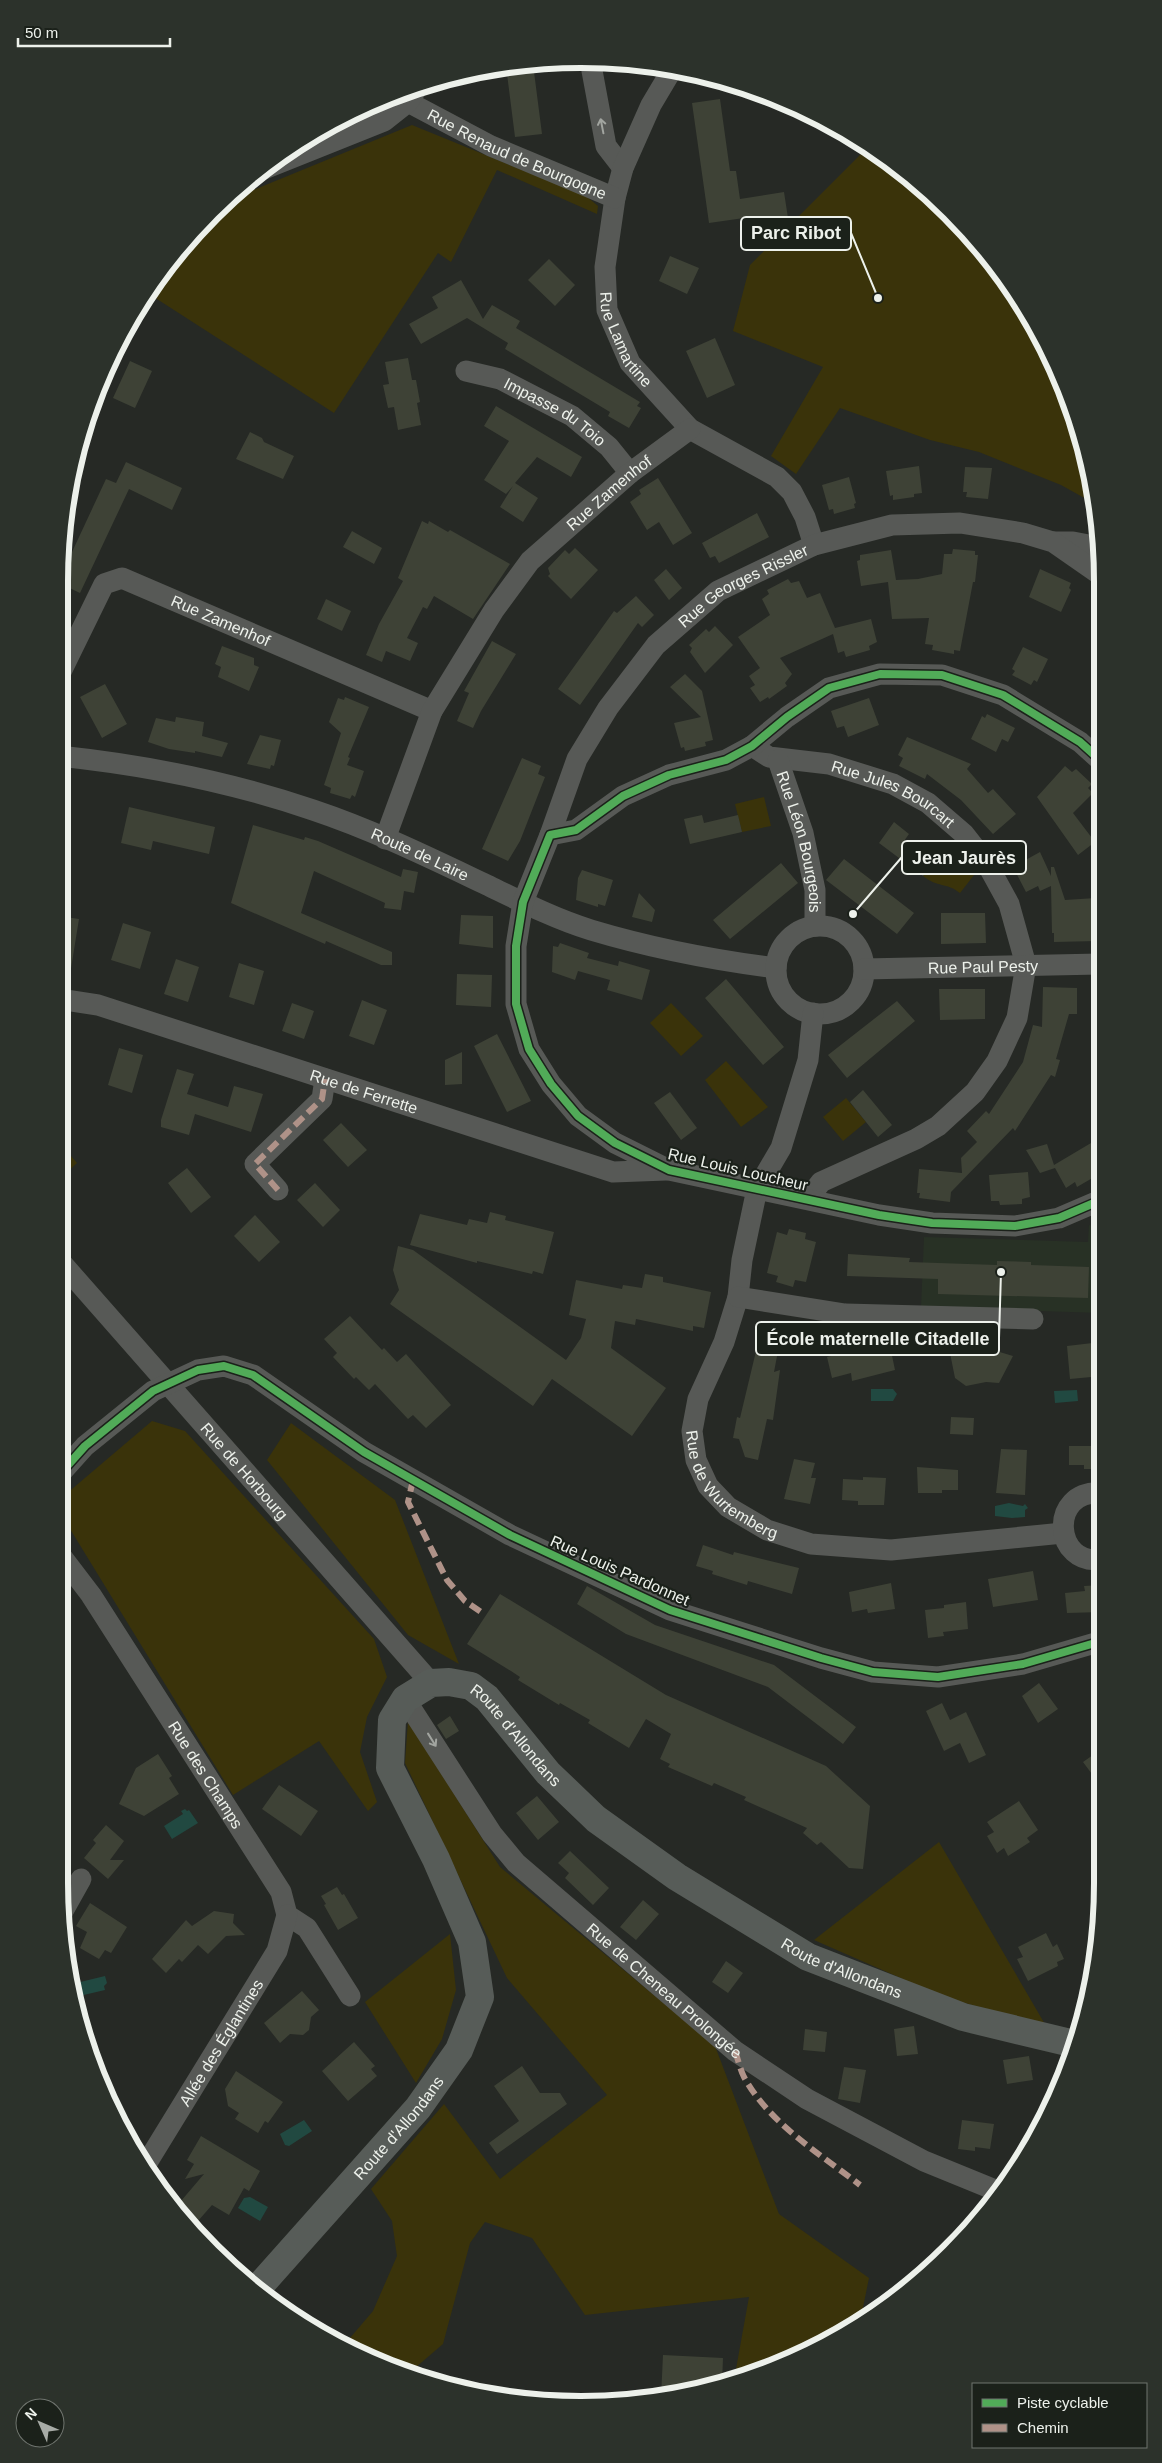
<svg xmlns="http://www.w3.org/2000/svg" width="1162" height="2463" font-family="Arial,sans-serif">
<rect width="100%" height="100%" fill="#262925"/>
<path fill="#283125" d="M1089 1225 1101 1227V1313L921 1307 924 1237 1088 1242Z"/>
<path fill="#3a330a" d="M412 125 586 196 598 206 597 214 497 170 451 262 438 253 334 413 146 292 212 212 222 203Z
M867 148 899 167 995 263 1063 381 1097 505 1061 485 979 452 930 440 840 408 796 474 771 456 823 367 733 331 750 265Z
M764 797 771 826 742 832 735 804Z
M947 844 978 870 960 893C946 882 938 888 923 876Z
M671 1003 703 1036 681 1056 650 1023Z
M726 1061 768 1107 741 1127 705 1080Z
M846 1098 866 1122 843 1141 823 1117Z
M59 1142 77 1163 59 1180Z
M152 1421 185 1431 374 1639 387 1677 367 1717 360 1752 377 1802 368 1811 319 1741 233 1795 59 1511V1500Z
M291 1423 395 1500 459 1664 408 1635 267 1460Z
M408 1721 500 1867 715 2046 779 2214 869 2278 860 2322 842 2334 749 2377 734 2380 749 2297 585 2315 532 2238 485 2222 470 2243 443 2344 408 2374 344 2345 373 2311 397 2256 392 2221 371 2189 444 2104 500 2179 607 2095 507 1978 405 1763Z
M939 1842 1046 2026 944 1997 814 1940Z
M450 1934 456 1990 442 2039 416 2083 365 2002Z"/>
<path fill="#214941" d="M871 1389H893L897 1394 893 1401H871Z
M1077 1390 1078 1401 1055 1403 1054 1391Z
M1009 1503 1023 1506 1025 1504 1028 1508 1025 1510V1517L1012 1518 995 1516V1506Z
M185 1809 187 1811 189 1810 198 1823 172 1839 164 1826 183 1814 181 1811Z
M105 1976 107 1983 104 1986 105 1990 75 1997 72 1984Z
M304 2120 312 2131 289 2146 285 2145 280 2134Z
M250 2197 268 2207 260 2221 238 2208 244 2198Z"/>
<path fill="#3e4236" d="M533 64 542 134 515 137 506 66Z
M720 99 730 171H736L740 199 784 192 788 218 770 220 773 242 748 246 744 218 709 223 692 103Z
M670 256 699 268 687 294 659 281Z
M549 259 575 285 555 306 528 280Z
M461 280 483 319 492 305 520 321 516 328 640 402 637 406 641 408 629 428 608 416 610 412 505 349 508 343 467 318 421 344 409 324 438 308 432 297Z
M715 338 735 385 707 398 686 351Z
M408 358 412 380H416L420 402 417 403 421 425 398 430 394 407 388 408 383 385 389 384 385 362Z
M130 361 152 371 135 408 113 398Z
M496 406 582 457 571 477 537 457 515 483 538 498 523 522 500 507 513 486 506 494 484 480 509 441 484 426Z
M250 432 262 438 264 442 294 456 283 479 236 459Z
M126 462 182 488 172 510 129 489 80 593 59 583V580L106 479 116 483Z
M919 466 922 493 914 494V497L893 500V495L890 496 886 471Z
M965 467 992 468 988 499 966 497 967 492H963Z
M849 477 856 503 854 504 855 508 834 514 833 509 829 510 822 485Z
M658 478 692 533 673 545 659 522 647 530 630 502 641 494 639 490Z
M757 513 769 537 719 563 715 556 710 558 702 543Z
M422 521 428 524 429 521 448 532 450 530 510 564 473 619 434 596 427 609 423 607 407 638 418 643 410 661 386 651 382 662 366 655 379 624 403 581 398 578Z
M352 531 382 548 374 564 343 547Z
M575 548 598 570 571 599 548 576 550 574 548 568 565 550 569 554Z
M953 549 975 551V555H978L975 582H973L960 651 954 650V654L932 650 933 645 925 644 929 618 892 619 888 582 861 586 857 561 860 560V555L891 550 896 580 918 579 942 574 944 554H952Z
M666 569 682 588 669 600 654 580Z
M1040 569 1071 583 1069 588 1071 590 1061 612 1029 597Z
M788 579 791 583 799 581 807 598 820 593 835 628 871 619 877 642 869 646 870 650 846 657 844 651 838 653 833 634 780 658 792 674 785 683 787 686 769 699 768 697 760 702 750 688 755 685 749 676 760 668 738 637 770 615 762 599 769 594 767 590Z
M636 596 654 615 642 627 638 623 580 705 558 689 614 611 617 613Z
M326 599 351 611 342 631 317 619Z
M715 626 733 645 705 673 690 652 692 648 689 645 706 629 709 632Z
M492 641 516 654 481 711 473 728 457 721 469 693 464 691Z
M222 646 254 658V665L259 667 249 691 218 677 221 667 215 664Z
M1023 647 1048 659 1037 682 1034 680 1031 685 1012 675 1015 671 1012 669Z
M685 674 702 691 713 740 705 742 706 746 685 751 684 747 681 748 674 723 701 717 670 687Z
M105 684 127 724 102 738 80 697Z
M345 697 369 707 348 757 350 758 347 765 364 771 355 797 352 795 350 799 330 793 331 788 324 785 341 733 329 722 338 698 344 700Z
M869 698 879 725 848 737 844 726 837 728 831 711Z
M987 714 1015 728 1008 742 1002 739 996 752 971 739 982 716 985 718Z
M176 717 204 722 202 736 228 743 222 757 195 751V753L169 749 148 742 156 718 175 722Z
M260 735 281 740 274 766 271 765 270 769 247 764Z
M907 737 971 764 967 769 988 793 993 789 1016 814 993 834 961 800 927 774 925 779 899 766 903 758 898 755Z
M522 758 541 766 538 774 545 777 520 841 508 861 482 849Z
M1065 766 1072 772 1076 769 1092 784 1088 788 1093 793 1073 813 1095 842 1078 855 1037 797Z
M129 807 215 827 209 854 153 841 151 850 121 843Z
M702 815 704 823 738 815 742 832 690 844 684 819Z
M894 822 909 834 904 841 933 863 923 876 879 843Z
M253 825 304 840 305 837 318 841 401 877 403 869 418 872 414 893 404 891 401 910 384 908 385 903 314 871 301 913 392 952V965H381L326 941 325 944 231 903Z
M1040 852 1051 876V867H1054L1065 900 1096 898 1097 941 1054 942V933H1052L1051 886 1040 891 1038 886 1026 892 1013 867Z
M844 859 914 913 897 934 826 880Z
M781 863 798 883 730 939 713 920Z
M582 870 613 880 605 906 598 904V907L576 900 578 878Z
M639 893 655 910 652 922 632 917Z
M941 913H985L986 943 941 944Z
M461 915 493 916V948L459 944Z
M59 916 79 919 68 987 59 986Z
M123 923 151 932 140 969 111 960Z
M560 943 589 953 587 958 618 966 619 961 650 970 642 1000 607 990 610 980 578 971 575 980 552 972 553 946 558 947Z
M176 959 199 967 188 1002 164 994Z
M239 963 264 971 254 1005 229 997Z
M457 974 492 975 491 1007 456 1005Z
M726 979 784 1047 763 1065 705 998Z
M1043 987 1077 988V1014H1069L1056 1059 1060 1060 1055 1077 1051 1075 1015 1131 1013 1128 951 1192 950 1202 919 1198 920 1193H917L919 1169 962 1173 961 1158 977 1142 967 1131 986 1111 989 1114 1023 1062 1033 1025 1042 1027Z
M939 989H985V1019L940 1020Z
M362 1000 387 1010 374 1045 349 1036Z
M897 1001 915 1021 847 1078 828 1055Z
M292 1003 314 1011 304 1039 282 1031Z
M497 1034 531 1101 507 1112 474 1046Z
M119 1048 143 1055 132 1093 108 1085Z
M462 1052V1084L445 1085V1060Z
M177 1069 194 1074 187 1094 228 1107 234 1086 263 1094 251 1132 195 1114 189 1135 161 1127V1120Z
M863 1090 892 1125 878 1137 850 1102Z
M670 1092 697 1128 681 1140 654 1103Z
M341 1123 367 1150 348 1167 323 1140Z
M1091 1143 1101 1159V1173L1077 1187 1075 1182 1066 1188 1055 1168 1040 1173 1026 1150 1047 1144 1054 1165Z
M187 1168 211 1197 191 1213 168 1183Z
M1028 1172 1030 1197 1022 1199V1204L1000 1205 999 1201H991L989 1175Z
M315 1183 340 1210 323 1227 297 1200Z
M490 1212 506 1216 505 1220 554 1232 543 1274 533 1271 532 1274 477 1261V1263L410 1245 420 1214 467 1225 469 1219 487 1223Z
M255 1215 280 1242 259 1262 234 1236Z
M789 1229 806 1233 805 1239 816 1242 806 1282 795 1280 793 1287 776 1282 778 1276 767 1273 777 1232 787 1235Z
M398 1246 413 1250 566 1360 581 1338 586 1319 569 1315 576 1280 622 1289 623 1285 642 1288 645 1274 663 1277V1282L711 1292 704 1328 693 1326V1331L636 1319 635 1325 615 1321 611 1348 666 1388 632 1436 552 1379 533 1406 390 1304 399 1290 393 1270Z
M848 1254 910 1258 909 1262 997 1265V1261L1031 1262V1265L1089 1267 1088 1298 938 1294V1279L847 1276Z
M350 1316 382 1350 384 1348 397 1362 406 1354 451 1405 426 1428 413 1415 408 1419 375 1384 369 1390 356 1377 354 1379 333 1357 337 1353 324 1339Z
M889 1341 895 1370 852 1381 851 1373 832 1378 827 1357Z
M1101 1342 1102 1376 1070 1379 1067 1346Z
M973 1343 976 1354 993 1350 1013 1356 999 1383 986 1382 966 1386 955 1378 949 1348Z
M757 1347 778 1351 774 1372 780 1370 773 1420 767 1419 758 1460 745 1457 739 1439 733 1438 737 1417 740 1418Z
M951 1417 974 1418 973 1435 950 1434Z
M1069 1446H1102V1469H1084V1465H1069Z
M1001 1449 1027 1450 1025 1495 996 1493Z
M794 1459 815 1463 811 1478H816L810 1504 784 1499Z
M917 1467 958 1470V1490H942V1493H918Z
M863 1477 886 1478 884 1505H858V1501L842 1500 843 1479 863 1480Z
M703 1545 733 1555 734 1552 799 1568 792 1594 748 1581 747 1585 712 1574 713 1571 696 1566Z
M1033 1571 1038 1600 993 1607 988 1579Z
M891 1583 895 1609 868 1613 867 1609 852 1612 849 1592Z
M1102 1585V1612L1067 1613 1065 1593 1085 1591 1084 1586Z
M587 1586 655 1625 774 1665 856 1727 843 1744 768 1687 626 1634 577 1604Z
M500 1594 666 1695 826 1766 870 1806 863 1869 849 1868 821 1842 817 1845 803 1833 807 1828 744 1800 746 1797 714 1783 712 1786 668 1767 670 1764 660 1759 671 1734 646 1719 629 1748 588 1723 590 1720 560 1703 559 1705 518 1680 520 1677 511 1671 467 1644Z
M966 1602 968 1629 943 1632 944 1636 928 1638 925 1610 944 1608V1605Z
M1039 1683 1058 1709 1038 1723 1022 1696Z
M942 1703 950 1720 966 1712 986 1755 969 1763 960 1743 944 1751 926 1711Z
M450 1716 459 1731 446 1739 437 1725Z
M1103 1748V1789L1083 1762Z
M158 1754 172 1776 169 1778 179 1794 144 1816 119 1804 136 1768Z
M279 1785 318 1811 301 1836 262 1809Z
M537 1796 559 1822 538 1840 516 1813Z
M1019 1801 1038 1830 1027 1838 1030 1842 1008 1856 1004 1848 997 1853 987 1836 994 1832 987 1822Z
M106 1825 124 1841 110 1860H124L108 1879 84 1858 96 1843 93 1840Z
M570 1851 609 1888 593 1905 565 1878 569 1873 558 1863Z
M337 1887 342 1895 344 1894 358 1918 338 1930 324 1905 326 1904 321 1896Z
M643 1900 659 1914 636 1940 620 1927Z
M90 1903 127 1927 111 1953 105 1950 99 1959 80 1948 87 1932 76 1926Z
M214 1911 234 1914 233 1923 245 1935 226 1936 208 1954 198 1945 182 1962 179 1959 166 1973 152 1959 186 1920 192 1926Z
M1046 1933 1053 1947 1057 1944 1064 1959 1057 1962 1058 1966 1028 1981 1017 1959 1023 1957 1018 1947Z
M726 1961 743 1973 728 1993 712 1982Z
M302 1991 319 2010 311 2017 309 2030 303 2035 290 2034 280 2043 264 2023Z
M914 2026 918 2054 897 2056 894 2029Z
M805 2029 827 2032 825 2052 803 2050Z
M354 2042 375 2066 371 2069 377 2076 348 2101 322 2071Z
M1029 2056 1033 2080 1007 2084 1003 2060Z
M522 2066 540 2093H560L567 2104 497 2154 489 2143 519 2121 494 2086Z
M844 2067 866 2070 860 2103 838 2099Z
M236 2071 283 2102 268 2123 265 2121 258 2133 235 2119 239 2113 228 2106 225 2089Z
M962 2120 994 2124 990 2149 975 2147V2151L958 2149Z
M201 2136 260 2171 249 2191 244 2188 229 2215 212 2205 191 2229 175 2208 204 2174 185 2179 194 2164 187 2160Z
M663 2355 723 2358 722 2383 661 2397Z"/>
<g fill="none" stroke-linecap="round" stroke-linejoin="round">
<g stroke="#575956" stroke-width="21">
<path d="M590 60 606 146 623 168"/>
<path id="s1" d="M673 68 651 105 623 168 615 198 605 267 607 310 630 363 690 429 777 477 792 492 805 517 814 545"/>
<path id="s2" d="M408 102 491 146 615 198"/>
<path d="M264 169 384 121 408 102 417 88"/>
<path id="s3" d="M466 371 500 379 572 416 609 447 630 473"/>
<path d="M1054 542H1073L1099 547"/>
<path id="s4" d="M59 676 104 584 122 578 432 711"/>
<path id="s5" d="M752 746 769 757 829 764 893 784 928 803 964 834 986 862 1009 904 1026 965 1017 1018 997 1061 975 1092 938 1126 916 1139 821 1182 808 1199"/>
<path id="s6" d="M59 756C145 765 231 782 313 810 373 830 430 858 487 885 520 901 555 919 591 930 651 948 713 960 776 968"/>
<path id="s7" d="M778 760 803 833 815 890V926"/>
<path d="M1100 760 1080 742 1003 695 942 675 880 674 829 688 787 717 752 746 726 760 669 775 623 796 576 830 550 835 523 902 516 946V1004L529 1049 551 1084 578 1116 615 1143 669 1170 879 1215 932 1223 1015 1226 1059 1218 1101 1200"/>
<path id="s8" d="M550 835 577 759 608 708 656 645 718 591 814 545 892 525 960 523 1023 533 1053 542 1099 574"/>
<path id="s9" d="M385 839 432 711 494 610 530 561 630 473 690 429"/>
<circle cx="820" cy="970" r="44"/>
<path id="s10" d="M864 969 1100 964"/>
<path id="s11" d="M59 999 98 1005 613 1172 666 1170"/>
<path id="s12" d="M813 1013 808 1060 781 1148 757 1189 742 1260 738 1297 724 1342 698 1399 692 1431 696 1460 708 1486 728 1507 767 1530 811 1544 891 1550 1063 1533"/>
<path d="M278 1190 255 1164 322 1099 325 1079"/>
<path id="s13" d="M59 1260 431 1683"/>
<path d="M738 1297 845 1314 1033 1319"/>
<path d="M59 1475 85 1446 153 1391 198 1370 224 1366 253 1375 364 1452 510 1535 670 1610 821 1658 873 1672 938 1677 1023 1664 1102 1641"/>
<path d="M1102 1493C1047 1489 1054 1568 1102 1559"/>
<path id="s14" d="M59 1553 91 1595 281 1892 287 1915 307 1928 350 1996"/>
<path id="s15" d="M405 1699 492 1834 516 1863 735 2051 807 2099 924 2161 1000 2192"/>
<path d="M62 1913 81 1879"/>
<path id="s16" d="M145 2166 277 1951 287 1915"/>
</g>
<path stroke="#575c58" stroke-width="28" id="s17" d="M256 2290 418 2108 459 2050 480 1997 472 1942 436 1859 390 1768 392 1720 405 1699 431 1683 449 1682 471 1686 487 1698 548 1773 596 1819 677 1877 808 1957 963 2017 1075 2044"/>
<path stroke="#af9288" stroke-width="6" stroke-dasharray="12 6" stroke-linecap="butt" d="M278 1190 255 1164 322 1099 325 1079
M413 1480 408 1502 447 1580 465 1601 481 1612
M735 2051C738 2059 740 2069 744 2077 769 2123 820 2154 860 2185"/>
<defs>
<path id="cycleway" d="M1100 760 1080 742 1003 695 942 675 880 674 829 688 787 717 752 746 726 760 669 775 623 796 576 830 550 835 523 902 516 946V1004L529 1049 551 1084 578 1116 615 1143 669 1170 879 1215 932 1223 1015 1226 1059 1218 1101 1200
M59 1475 85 1446 153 1391 198 1370 224 1366 253 1375 364 1452 510 1535 670 1610 821 1658 873 1672 938 1677 1023 1664 1102 1641"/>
</defs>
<use href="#cycleway" stroke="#1b211a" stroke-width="11"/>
<use href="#cycleway" stroke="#51ab58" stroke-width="8"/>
</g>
<defs><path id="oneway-shaft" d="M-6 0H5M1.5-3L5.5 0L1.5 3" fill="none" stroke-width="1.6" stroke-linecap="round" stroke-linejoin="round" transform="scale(1.25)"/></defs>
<g stroke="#a2a5a0">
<use href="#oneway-shaft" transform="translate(602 126) rotate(-101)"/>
<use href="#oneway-shaft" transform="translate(432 1740) rotate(58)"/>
</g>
<g text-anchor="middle" stroke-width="4.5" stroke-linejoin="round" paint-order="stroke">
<g font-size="16" fill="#edf1eb" stroke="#1b211a">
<text dy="6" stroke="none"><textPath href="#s2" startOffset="121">Rue Renaud de Bourgogne</textPath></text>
<text dy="6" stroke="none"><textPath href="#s1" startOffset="290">Rue Lamartine</textPath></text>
<text dy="6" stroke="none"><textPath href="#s3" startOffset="99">Impasse du Toio</textPath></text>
<text dy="6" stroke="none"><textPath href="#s9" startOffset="420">Rue Zamenhof</textPath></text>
<text dy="6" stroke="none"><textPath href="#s8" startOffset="326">Rue Georges Rissler</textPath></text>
<text dy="6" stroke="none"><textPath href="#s4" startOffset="229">Rue Zamenhof</textPath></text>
<text dy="6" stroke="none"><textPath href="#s5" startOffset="152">Rue Jules Bourcart</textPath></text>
<text dy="6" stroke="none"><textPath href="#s7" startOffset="85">Rue Léon Bourgeois</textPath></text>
<text dy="6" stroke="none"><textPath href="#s6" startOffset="376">Route de Laire</textPath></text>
<text dy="6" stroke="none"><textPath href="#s10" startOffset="119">Rue Paul Pesty</textPath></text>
<text dy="6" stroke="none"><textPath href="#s11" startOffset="319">Rue de Ferrette</textPath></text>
<text transform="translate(738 1169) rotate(13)" y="6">Rue Louis Loucheur</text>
<text dy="6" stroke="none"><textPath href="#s13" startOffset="281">Rue de Horbourg</textPath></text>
<text dy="6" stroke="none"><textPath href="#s12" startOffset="510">Rue de Wurtemberg</textPath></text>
<text transform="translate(620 1570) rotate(24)" y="6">Rue Louis Pardonnet</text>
<text dy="6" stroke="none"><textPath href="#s17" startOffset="830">Route d'Allondans</textPath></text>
<text dy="6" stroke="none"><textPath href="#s14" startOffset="266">Rue des Champs</textPath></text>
<text dy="6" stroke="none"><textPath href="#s17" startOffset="1235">Route d'Allondans</textPath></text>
<text dy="6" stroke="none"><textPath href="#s15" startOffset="394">Rue de Cheneau Prolongée</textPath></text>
<text dy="6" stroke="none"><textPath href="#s16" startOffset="145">Allée des Églantines</textPath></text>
<text dy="6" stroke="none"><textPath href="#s17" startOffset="216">Route d'Allondans</textPath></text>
</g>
</g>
<path d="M0 0H1162V2463H0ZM581 68H581A513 513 0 0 1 1094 581V1883A513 513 0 0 1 581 2396H581A513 513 0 0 1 68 1883V581A513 513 0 0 1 581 68Z" fill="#2c322b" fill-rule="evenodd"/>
<path fill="none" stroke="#edf1eb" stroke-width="6" d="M581 68H581A513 513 0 0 1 1094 581V1883A513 513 0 0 1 581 2396H581A513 513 0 0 1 68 1883V581A513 513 0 0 1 581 68Z"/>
<path fill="none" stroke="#edf1eb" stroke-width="2" d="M878 298L851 233M853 914L902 857M1001 1272L999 1338"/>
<g fill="#edf1eb" stroke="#1b211a" stroke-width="2">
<circle cx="878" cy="298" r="5"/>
<circle cx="853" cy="914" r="5"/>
<circle cx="1001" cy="1272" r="5"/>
</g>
<g fill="#1b211a" stroke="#edf1eb" stroke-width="2">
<rect x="741" y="217" width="110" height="33" rx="5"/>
<rect x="902" y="841" width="124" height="33" rx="5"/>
<rect x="756" y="1322" width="243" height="33" rx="5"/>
</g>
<g font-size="18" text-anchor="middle" font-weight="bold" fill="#edf1eb">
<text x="796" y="239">Parc Ribot</text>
<text x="964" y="864">Jean Jaurès</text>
<text x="878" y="1345">École maternelle Citadelle</text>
</g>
<rect x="972" y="2383" width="175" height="65" fill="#1b211a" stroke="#6f746e"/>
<rect x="982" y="2399" width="25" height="8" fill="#51ab58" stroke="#6f746e"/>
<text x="1017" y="2408" font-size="15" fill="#edf1eb">Piste cyclable</text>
<rect x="982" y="2424" width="25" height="8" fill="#af9288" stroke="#6f746e"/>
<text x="1017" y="2433" font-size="15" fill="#edf1eb">Chemin</text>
<g transform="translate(40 2423) rotate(315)"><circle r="24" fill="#1b211a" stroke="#6f746e"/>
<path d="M0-4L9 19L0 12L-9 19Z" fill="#a7aba6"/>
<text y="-8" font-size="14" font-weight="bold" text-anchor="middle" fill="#edf1eb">N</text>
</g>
<path d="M18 38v8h152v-8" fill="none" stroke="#edf1eb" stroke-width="2.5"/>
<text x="25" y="38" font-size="15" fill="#edf1eb" stroke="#1b211a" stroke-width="4" paint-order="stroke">50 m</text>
</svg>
